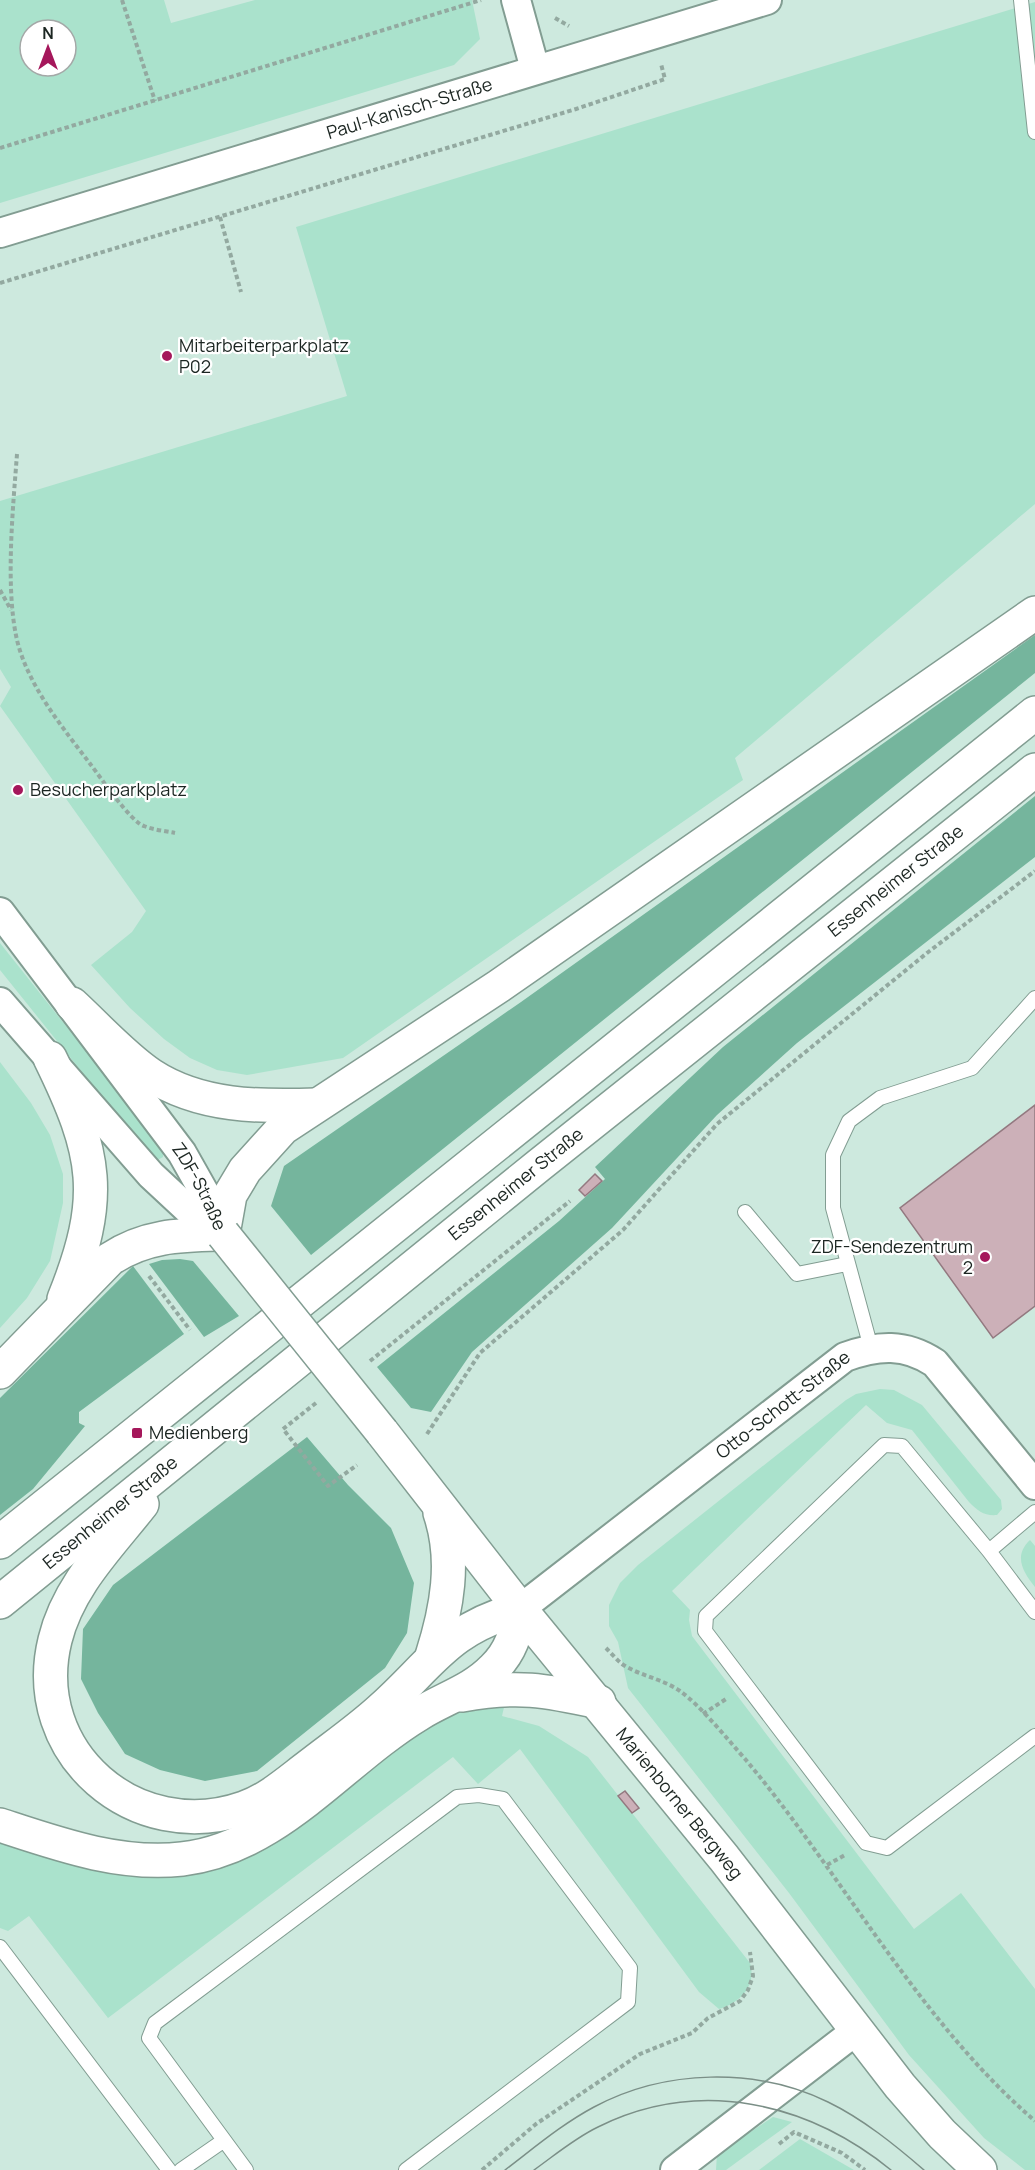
<svg xmlns="http://www.w3.org/2000/svg" width="1035" height="2170" font-family="Manrope,sans-serif">
<rect width="100%" height="100%" fill="#cde9de"/>
<path fill="#aae2cc" fill-rule="evenodd" d="M0 0H164L171 23 255 0H472L480 39 454 65 0 203ZM30 30H66V66H30Z
M1035 2V504L735 758 743 780 343 1058 247 1075 217 1070 190 1058 164 1039 130 1008 91 965 132 932 146 911 0 706 11 687 0 669V501L347 396 296 227Z
M0 943 163 1148V1157L154 1162 0 970Z
M0 1062 31 1103 50 1135 63 1174V1203L50 1261 27 1298 0 1328Z
M880 1389 894 1390 922 1405 1001 1500 1002 1509 997 1515C984 1516 978 1511 969 1502L912 1430 887 1423 866 1405 672 1591 690 1610 689 1620 692 1636 914 1929 961 1893 1035 1989V2170H1025L984 2138 909 2055 789 1893 628 1688 618 1642 609 1626V1605L620 1583 638 1565 846 1400 856 1394Z
M1030 1540 1035 1546V1587C1023 1572 1013 1556 1030 1540Z
M505 1703 502 1716 539 1726 588 1757 750 1963C757 1986 740 2003 719 2009L699 1992 520 1749 478 1784 453 1757 108 2018 29 1916 8 1931 0 1928V1839L169 1872 408 1732 461 1708Z
M773 2117 792 2122 726 2170H716L717 2154Z
M800 2139 854 2170H759Z"/>
<path fill="#75b59d" d="M1035 635V673L311 1255 271 1206 284 1166 521 1002Z
M1035 796V857L797 1043 717 1115 612 1228 472 1352 431 1412 411 1408 377 1367 559 1221 605 1179 595 1167 723 1047Z
M180 1259 193 1261 239 1316 204 1337 149 1264 162 1260Z
M133 1266 184 1334 79 1412V1423L85 1426 33 1489 0 1515V1398Z
M307 1437 348 1485 391 1528 414 1583 407 1633 385 1668 257 1771 205 1781 160 1770 125 1754 98 1713 81 1679 83 1629 113 1585Z"/>
<path fill="#ccb0b8" stroke="#937980" stroke-width="1.5" d="M1035 1105V1306L993 1338 900 1208Z
M595 1174 602 1181 585 1196 579 1190Z
M625 1791 639 1808 632 1813 618 1796Z"/>
<g fill="none" stroke-linecap="round" stroke-linejoin="round">
<defs>
<path id="lane" d="M1021 0 1035 132
M745 1212 797 1274 847 1264
M871 1348 833 1208V1155L849 1121 880 1098 972 1068 1035 998
M989 1551 1035 1512
M1035 1612 989 1551 902 1446 884 1445 706 1616 705 1631 866 1843 887 1848 1035 1736
M0 1947 169 2170
M181 2170 223 2141
M246 2170 149 2038 155 2023 457 1797 479 1795 503 1799 630 1968 628 2002 406 2170"/>
<g id="street">
<path d="M516 0 535 69"/>
<path id="s1" d="M0 233 767 0"/>
<path id="s2" d="M0 912 182 1153 204 1192 223 1234"/>
<path d="M0 1002 151 1175 194 1215 223 1234"/>
<path id="s3" d="M520 1609 845 1357C878 1345 905 1343 935 1363L1035 1485"/>
<path d="M675 2170 857 2030"/>
</g>
<g id="secondary">
<path d="M72 1004C96 1026 125 1058 151 1075 200 1107 260 1107 316 1105"/>
<path d="M50 1058C97 1154 105 1197 64 1299"/>
<path d="M0 1372 110 1259C146 1235 181 1235 223 1234L230 1195 245 1170 283 1128 499 986 1035 613"/>
<path id="s4" d="M382 1432 520 1609 724 1858 900 2086 942 2134 980 2170"/>
<path d="M142 1504C109 1546 68 1586 55 1640 27 1753 136 1846 244 1808 268 1800 289 1781 309 1766 332 1748 358 1730 380 1710 432 1664 446 1629 520 1609"/>
<path d="M0 1542 1035 713"/>
<path id="s5" d="M0 1602 538 1166 1035 770"/>
<path d="M432 1656C447 1609 456 1560 440 1513"/>
<path d="M462 1695C517 1685 545 1690 599 1702"/>
<path d="M0 1825C58 1844 119 1866 182 1859 278 1848 341 1761 419 1714 443 1699 473 1690 493 1669 511 1652 516 1633 520 1609"/>
</g>
</defs>
<use href="#lane" stroke="#829d92" stroke-width="16"/>
<use href="#street" stroke="#829d92" stroke-width="32"/>
<use href="#secondary" stroke="#829d92" stroke-width="36"/>
<path stroke="#93a9a0" stroke-width="4" stroke-dasharray="4.5 3" stroke-linecap="butt" d="M122 0 155 101
M555 18 569 26
M0 148 481 0
M220 217 241 292
M0 283 576 109 665 79 661 64
M17 454C13 508 5 588 17 640 28 686 63 728 91 765 101 778 131 822 144 826 154 830 165 831 175 833
M0 590 11 610
M149 1276 190 1330
M370 1361 570 1201
M316 1403 283 1429 328 1486 357 1465
M427 1434 480 1353 623 1230 717 1124 927 953 1035 871
M606 1648C611 1653 617 1660 622 1664 640 1676 663 1679 680 1691 700 1705 729 1741 746 1760 844 1877 919 2021 1035 2121
M703 1714 726 1699
M827 1865 845 1855
M779 2144 794 2132 842 2153 865 2170
M482 2170 536 2124 640 2054 692 2033 708 2018 740 2001 748 1990 753 1976 750 1952"/>
<use href="#lane" stroke="#fff" stroke-width="14"/>
<use href="#street" stroke="#fff" stroke-width="28"/>
<use href="#secondary" stroke="#fff" stroke-width="33"/>
<path stroke="#7b8f87" stroke-width="1.5" d="M505 2170C534 2148 562 2124 594 2107 665 2069 756 2067 828 2102 863 2119 895 2145 924 2170
M534 2170C555 2155 575 2138 598 2127 699 2077 807 2102 891 2170"/>
<defs>
<path id="secondary-bridge" d="M223 1234 382 1432"/>
</defs>
<use href="#secondary-bridge" stroke="#829d92" stroke-width="36" stroke-linecap="butt"/>
<use href="#secondary-bridge" stroke="#fff" stroke-width="33"/>
</g>
<g fill="#a5175b" stroke="#fff" stroke-width="2">
<circle cx="167" cy="356" r="6"/>
<circle cx="18" cy="790" r="6"/>
<circle cx="985" cy="1257" r="6"/>
<rect x="131" y="1427" width="12" height="12" rx="3"/>
</g>
<g text-anchor="middle" stroke-width="4.5" stroke-linejoin="round" paint-order="stroke">
<g font-size="18" fill="#1c2622" stroke="#fff">
<text dy="6" stroke="none"><textPath href="#s1" startOffset="428">Paul-Kanisch-Straße</textPath></text>
<text dy="6" stroke="none"><textPath href="#s5" startOffset="1150">Essenheimer Straße</textPath></text>
<text dy="6" stroke="none"><textPath href="#s5" startOffset="664">Essenheimer Straße</textPath></text>
<text dy="6" stroke="none"><textPath href="#s2" startOffset="340">ZDF-Straße</textPath></text>
<text dy="6" stroke="none"><textPath href="#s3" startOffset="333">Otto-Schott-Straße</textPath></text>
<text dy="6" stroke="none"><textPath href="#s5" startOffset="142">Essenheimer Straße</textPath></text>
<text dy="6" stroke="none"><textPath href="#s4" startOffset="476">Marienborner Bergweg</textPath></text>
</g>
<g font-size="18" fill="#1c2622" stroke="#fff" text-anchor="start">
<text x="179" y="352">Mitarbeiterparkplatz<tspan x="179" dy="21">P02</tspan></text>
<text x="30" y="796">Besucherparkplatz</text>
<text x="973" y="1253" text-anchor="end">ZDF-Sendezentrum<tspan x="973" dy="21">2</tspan></text>
<text x="149" y="1439">Medienberg</text>
</g>
</g>
<g transform="translate(48 48)"><circle r="28" fill="#ffffff" stroke="#a4a8a7" stroke-width="1.5"/>
<path d="M0-4.5L10 22L0 15L-10 22Z" fill="#a5175b"/>
<text y="-9" font-size="16" font-weight="bold" text-anchor="middle" fill="#1c2622">N</text>
</g>
</svg>
